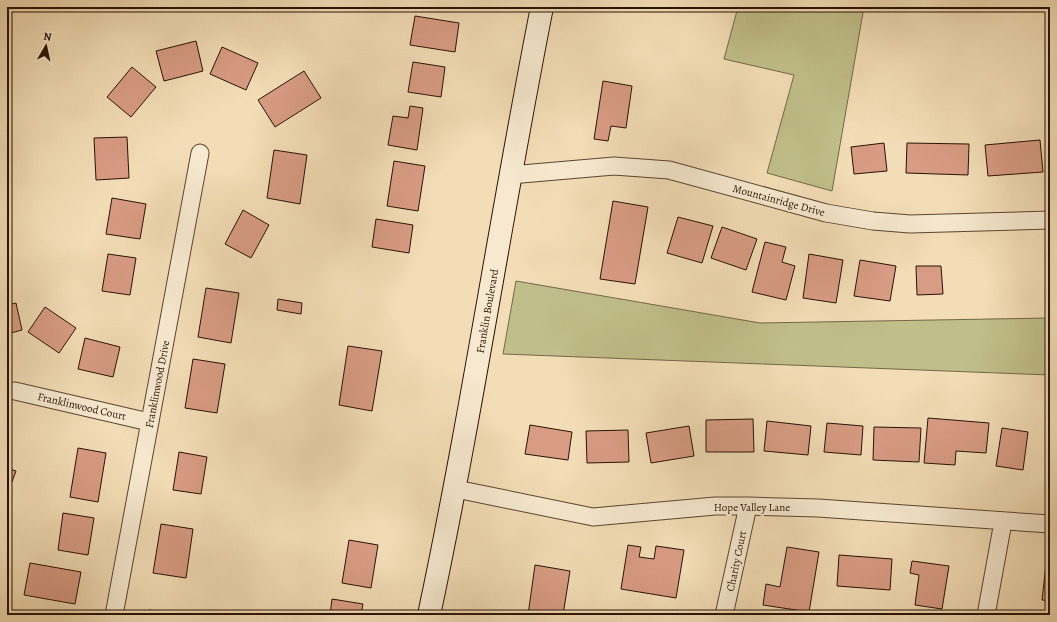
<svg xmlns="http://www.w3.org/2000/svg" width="1057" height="622" font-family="Alegreya,serif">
<rect width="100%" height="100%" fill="#f3ddb6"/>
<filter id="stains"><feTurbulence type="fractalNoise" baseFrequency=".005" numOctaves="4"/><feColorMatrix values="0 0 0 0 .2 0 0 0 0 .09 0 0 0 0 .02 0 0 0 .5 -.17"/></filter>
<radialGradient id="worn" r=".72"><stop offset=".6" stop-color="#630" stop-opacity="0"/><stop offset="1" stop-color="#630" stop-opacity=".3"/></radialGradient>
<path fill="#c0bf8b" stroke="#746848" d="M738 7H864L832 191 767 173 794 75 724 59Z
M516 281 760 323 1050 318V375L503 354Z"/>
<path fill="#d89c84" stroke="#291204" d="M415 16 459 23 455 52 410 45Z
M196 41 203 71 164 81 156 51Z
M222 47 258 63 246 90 210 74Z
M413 62 445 67 441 97 408 92Z
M132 67 156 87 131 117 107 97Z
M304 71 321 98 275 127 258 100Z
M603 81 632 86 626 128 611 126 608 141 594 139Z
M410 106 423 108 417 150 388 145 393 116 408 118Z
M127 137 129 178 96 180 94 138Z
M1040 140 1043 172 988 176 985 145Z
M884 143 887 171 854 174 851 147Z
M907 143 969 144 968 175 906 173Z
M274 150 307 155 300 204 267 198Z
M394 161 425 166 418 211 387 206Z
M112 198 146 204 140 239 106 234Z
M613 201 648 207 635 284 600 279Z
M243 210 269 225 251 258 225 244Z
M678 217 713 226 702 263 667 253Z
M376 219 413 225 409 253 372 247Z
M722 227 757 239 746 270 711 258Z
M765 242 786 247 782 262 795 266 786 300 752 292Z
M108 254 136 258 130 295 102 291Z
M809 254 843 260 836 303 803 298Z
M860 260 896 266 890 301 854 296Z
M916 266H941L943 294 917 295Z
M206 288 239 293 231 343 198 337Z
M278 299 302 303 301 314 277 310Z
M16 303 22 330 7 334V305Z
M45 307 76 328 59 353 28 332Z
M85 338 120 347 113 377 78 369Z
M348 346 382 351 372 411 339 405Z
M193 359 225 364 217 413 185 408Z
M928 418 989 423 986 453 956 451 955 465 924 463Z
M753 419 754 452H706V420Z
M767 421 811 426 808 455 764 451Z
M827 423 863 426 861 455 824 452Z
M530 425 572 432 568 460 525 454Z
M689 426 694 456 651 463 646 433Z
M874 427 921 428 919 462 873 460Z
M1002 428 1028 432 1023 470 996 466Z
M628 430 629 462 587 463 586 431Z
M78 448 106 453 98 502 70 497Z
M179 452 207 457 201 494 173 490Z
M7 468 16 471 7 495Z
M63 513 94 518 88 555 58 550Z
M161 524 193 529 186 578 153 573Z
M349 540 378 545 371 588 342 583Z
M628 545 641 547 639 557 654 559 656 546 684 550 676 598 621 589Z
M787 547 819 552 809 612 763 605 766 584 780 587Z
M839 555 892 559 890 590 837 586Z
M1047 555 1050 556V601L1042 600Z
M912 561 949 566 942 609 915 605 919 575 910 573Z
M30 563 81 572 75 604 24 595Z
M535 565 570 571 563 615H528Z
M332 599 363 604 361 615H330Z
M149 610 182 615H148Z"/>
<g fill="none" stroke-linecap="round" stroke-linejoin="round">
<defs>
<path id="street" d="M510 175 614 166 669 170 826 213 873 221 910 224 1050 220
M15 391 149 422
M456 489 593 517 715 506H748L818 508 1050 524
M114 615 200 153
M724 615 748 506
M986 615 1003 522"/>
<path id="secondary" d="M429 615C472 413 502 209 542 7"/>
</defs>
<use href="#street" stroke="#5c4530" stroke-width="19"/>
<use href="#secondary" stroke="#291204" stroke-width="24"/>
<use href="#street" stroke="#f7e9d0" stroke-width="17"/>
<use href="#secondary" stroke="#f7e9d0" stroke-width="22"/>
</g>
<g text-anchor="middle" stroke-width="4" stroke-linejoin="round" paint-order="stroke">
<g font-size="11" fill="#291204" stroke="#f7e9d0">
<text transform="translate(779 200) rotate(15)" y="4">Mountainridge Drive</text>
<text transform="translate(487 311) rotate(-80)" y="4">Franklin Boulevard</text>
<text transform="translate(157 384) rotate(-79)" y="4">Franklinwood Drive</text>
<text transform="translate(82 406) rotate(13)" y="4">Franklinwood Court</text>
<text x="752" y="511">Hope Valley Lane</text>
<text transform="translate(736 561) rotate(-78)" y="4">Charity Court</text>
</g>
</g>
<rect width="1057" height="622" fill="none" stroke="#f3ddb6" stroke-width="24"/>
<rect x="8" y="8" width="1041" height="606" fill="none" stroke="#291204" stroke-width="2"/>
<rect x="12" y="12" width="1033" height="598" fill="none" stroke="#291204"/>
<g transform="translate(46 46) rotate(9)" stroke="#f7e9d0" stroke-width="3" paint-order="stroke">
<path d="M0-3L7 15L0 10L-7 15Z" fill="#291204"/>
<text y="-6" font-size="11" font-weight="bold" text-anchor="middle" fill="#291204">N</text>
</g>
<rect width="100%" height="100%" filter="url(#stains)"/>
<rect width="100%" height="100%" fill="url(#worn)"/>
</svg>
